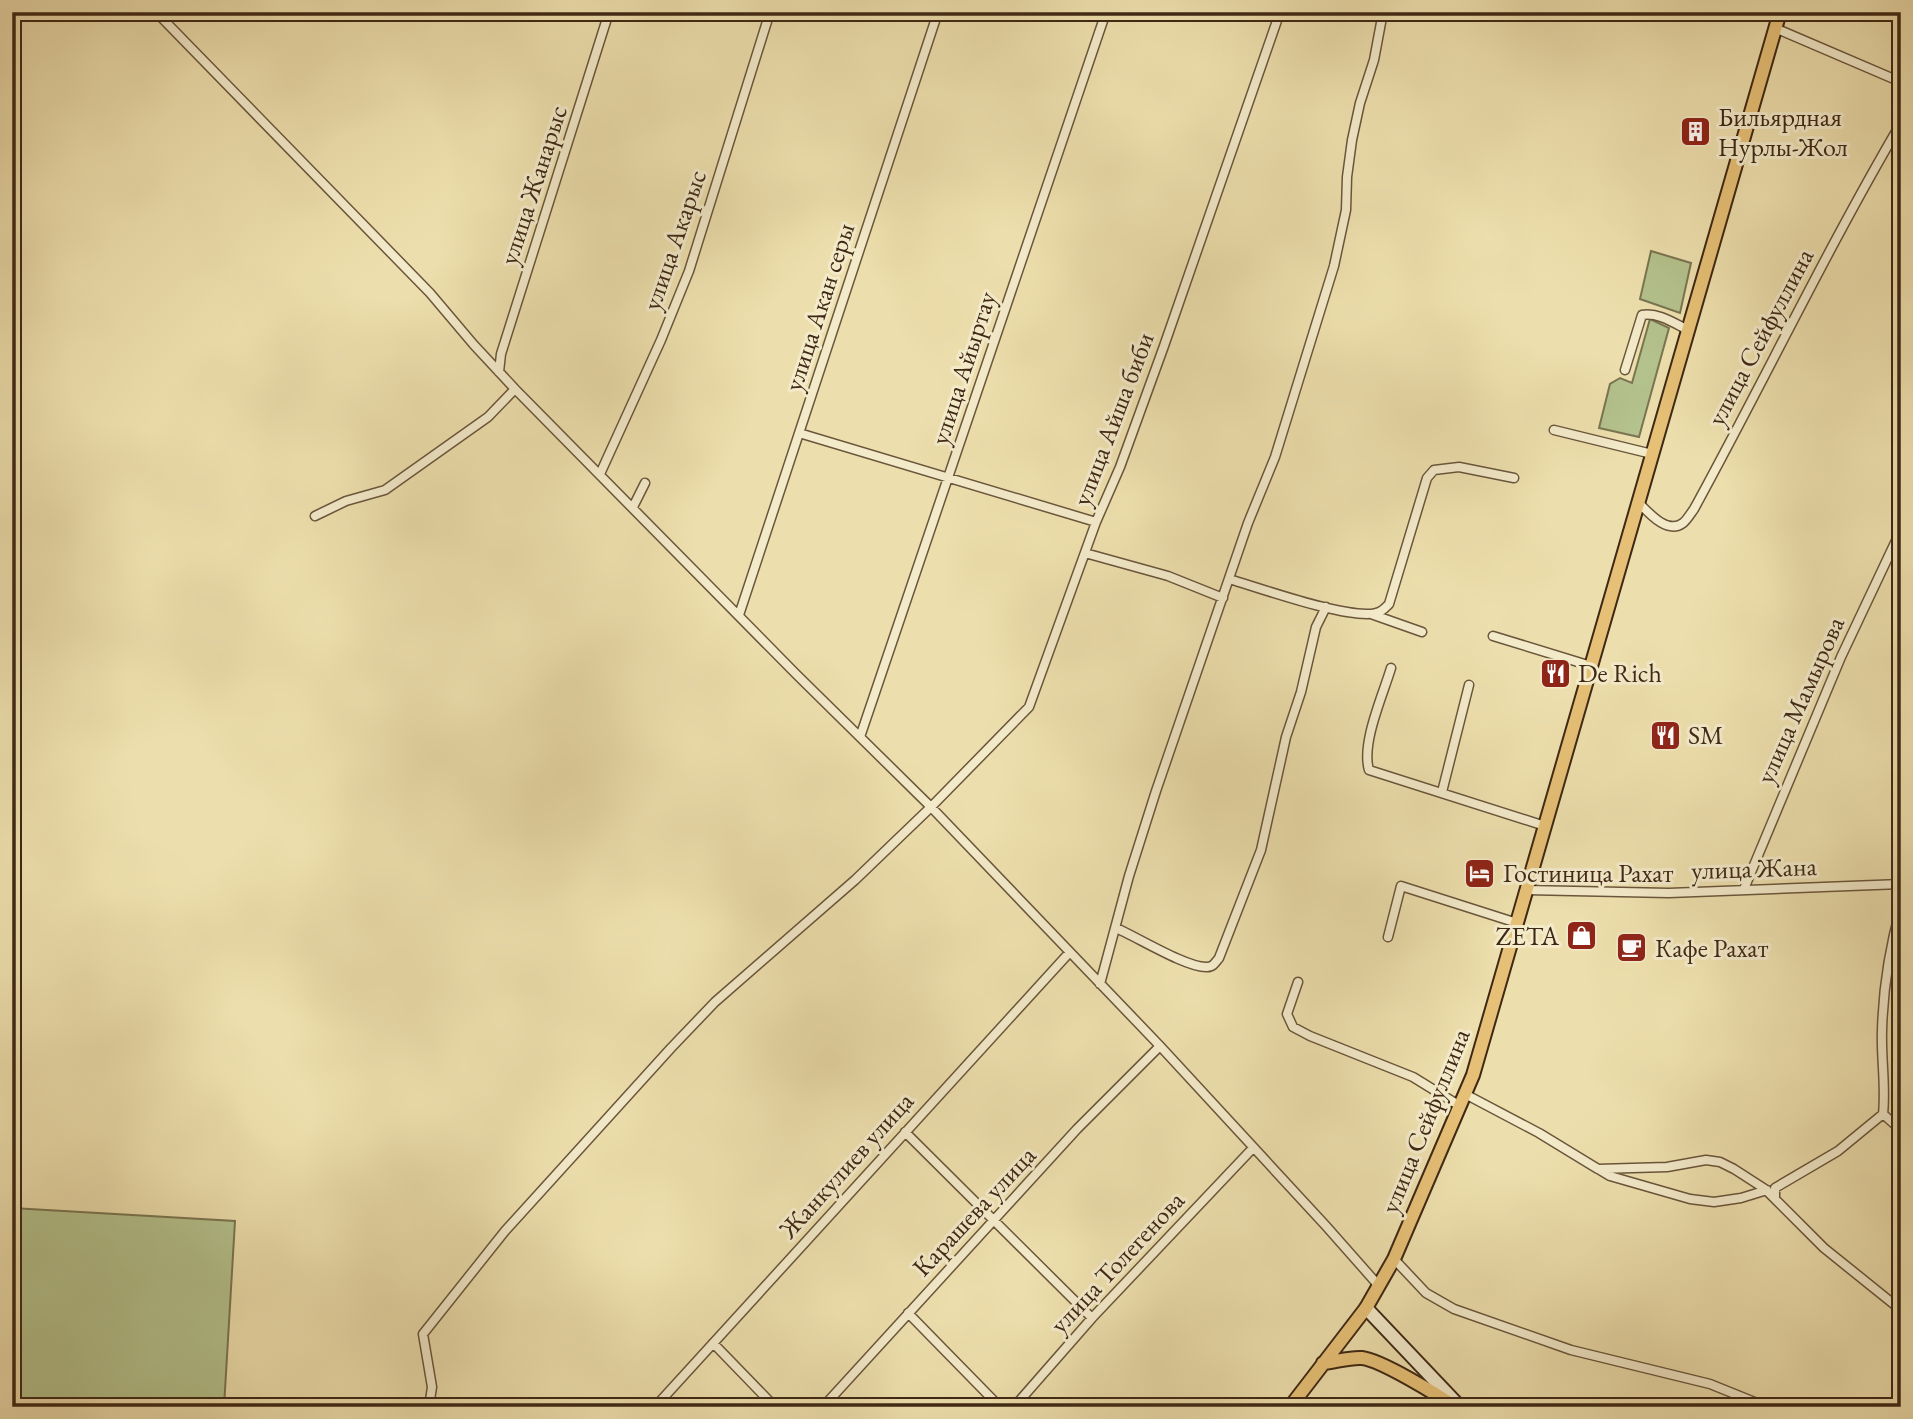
<svg xmlns="http://www.w3.org/2000/svg" width="1913" height="1419" font-family="'EB Garamond',serif">
<rect width="100%" height="100%" fill="#eddfad"/>
<filter id="stains"><feTurbulence type="fractalNoise" baseFrequency=".00286" numOctaves="4"/><feColorMatrix values="0 0 0 0 .2 0 0 0 0 .09 0 0 0 0 .02 0 0 0 .5 -.17"/></filter>
<radialGradient id="worn" r=".72"><stop offset=".6" stop-color="#630" stop-opacity="0"/><stop offset="1" stop-color="#630" stop-opacity=".3"/></radialGradient>
<path fill="#b4c28d" stroke="#7a7551" stroke-width="2" d="M1651 251 1691 263 1680 313 1640 299Z
M1650 319 1669 328 1639 437 1599 428 1610 384 1620 378 1632 383Z
M12 1208 235 1221 224 1407H12Z"/>
<g fill="none" stroke-linecap="round" stroke-linejoin="round">
<defs>
<path id="street" d="M156 12 430 293 474 345 515 389 796 674 931 807 1160 1046 1326 1226 1379 1286
M1775 28 1901 82
M1625 370 1642 315C1658 312 1674 323 1688 330
M499 372 501 354 609 12
M1554 430 1652 454
M799 433 1096 522
M600 474 661 340 689 271 770 12
M1638 502C1648 512 1667 535 1683 523 1687 520 1691 513 1694 509 1764 381 1827 249 1901 123
M633 507 645 483
M315 516 346 501 385 490 488 417 515 389
M1085 553 1168 576 1223 598
M1229 579C1260 588 1349 620 1376 613 1382 612 1385 608 1389 604L1427 478 1434 470 1459 467 1514 478
M1371 614 1422 632
M739 615 938 12
M1493 636 1591 666
M1391 668C1383 695 1361 743 1369 770L1545 826
M860 737 1106 12
M1442 792 1469 685
M1744 889 1841 657 1901 530
M1526 890 1669 893 1901 884
M1116 928C1137 937 1187 968 1207 967 1213 967 1215 963 1219 958L1261 850 1286 737 1301 692 1316 627 1326 607
M1388 937 1401 886 1517 923
M1298 982 1287 1014 1293 1027 1310 1036 1413 1077 1460 1106
M1100 984 1129 876 1156 791 1248 523 1275 457 1334 266 1346 210 1347 177 1352 140 1360 103 1374 60 1383 12
M1465 1094 1539 1133 1598 1169 1667 1167 1706 1160 1720 1162 1734 1169 1765 1189 1824 1248 1901 1310
M1883 1114 1901 1130
M905 1132 1092 1318
M1600 1170 1610 1176 1690 1199 1714 1202 1741 1198 1767 1190
M1775 1198V1188L1838 1151 1883 1114C1886 1086 1881 1059 1882 1031 1883 990 1890 946 1901 907
M1394 1259 1426 1293 1454 1309 1571 1350 1710 1384 1767 1407
M908 1313 1000 1407
M713 1343 775 1407
M429 1407 432 1387 423 1334 505 1231 671 1048 715 1002 855 880 931 807 1029 707 1096 522 1120 467 1164 346 1280 12
M655 1407 1069 953
M823 1407 1077 1129 1160 1046
M1014 1407 1092 1318 1253 1148"/>
<path id="secondary" d="M1366 1308 1459 1406"/>
<path id="primary" d="M1323 1363C1335 1362 1350 1357 1362 1358 1381 1360 1438 1395 1455 1407
M1290 1407 1366 1308 1394 1259 1473 1075 1780 12"/>
</defs>
<use href="#street" stroke="#6a563b" stroke-width="11"/>
<use href="#secondary" stroke="#3f2815" stroke-width="16"/>
<use href="#primary" stroke="#3f2815" stroke-width="16"/>
<use href="#street" stroke="#f3eaca" stroke-width="8"/>
<use href="#secondary" stroke="#f3eaca" stroke-width="12"/>
<use href="#primary" stroke="#e6c076" stroke-width="12"/>
</g>
<defs>
<symbol id="building-square" viewBox="-11 -11 22 22"><rect x="-9" y="-9" width="18" height="18" rx="4" fill="#8f2418" stroke="#f3eaca"/><path d="M-4-6H4V6H1V3H-1V6H-4ZM-2.5-4.3h1.7v1.8h-1.7ZM.8-4.3h1.7v1.8H.8ZM-2.5-1h1.7V.8h-1.7ZM.8-1h1.7V.8H.8Z" fill="#fff"/></symbol>
<symbol id="restaurant-square" viewBox="-11 -11 22 22"><rect x="-9" y="-9" width="18" height="18" rx="4" fill="#8f2418" stroke="#f3eaca"/><path d="M-5-6h1v4h1v-4h1v4h1v-4h1v5L-1.5 .5V6h-2V.5L-5-1ZM5-6V6H3V1.5H1.5Q1.5-4 5-6Z" fill="#fff"/></symbol>
<symbol id="hotel-square" viewBox="-11 -11 22 22"><rect x="-9" y="-9" width="18" height="18" rx="4" fill="#8f2418" stroke="#f3eaca"/><path d="M-6-4.5h1.5V1H6V5H4.5V3h-9V5H-6ZM-4 0a1.8 1.8 0 1 1 3.6 0ZM.5 0V-2.5h3Q6-2.5 6 0Z" fill="#fff"/></symbol>
<symbol id="shop-square" viewBox="-11 -11 22 22"><rect x="-9" y="-9" width="18" height="18" rx="4" fill="#8f2418" stroke="#f3eaca"/><path d="M-5-2.5h2.3a2.7 3.5 0 0 1 5.4 0H5L5.5 6h-11ZM-1.5-2.5h3a1.5 2.3 0 0 0-3 0Z" fill="#fff"/></symbol>
<symbol id="cafe-square" viewBox="-11 -11 22 22"><rect x="-9" y="-9" width="18" height="18" rx="4" fill="#8f2418" stroke="#f3eaca"/><path d="M-5.5-4.5H6V0H3Q3 3.5 0 3.5H-2.5Q-5.5 3.5-5.5 0ZM3-3.2v2h1.7v-2ZM-6 4.5H4V6H-6Z" fill="#fff"/></symbol>
</defs>
<g fill-rule="evenodd">
<use href="#building-square" x="1678" y="114" width="35" height="35"/>
<use href="#restaurant-square" x="1538" y="656" width="35" height="35"/>
<use href="#restaurant-square" x="1648" y="718" width="35" height="35"/>
<use href="#hotel-square" x="1462" y="856" width="35" height="35"/>
<use href="#shop-square" x="1564" y="918" width="35" height="35"/>
<use href="#cafe-square" x="1614" y="930" width="35" height="35"/>
</g>
<g text-anchor="middle" stroke-width="6" stroke-linejoin="round" paint-order="stroke">
<g font-size="26" fill="#3f2815" stroke="#f3eaca" text-anchor="start">
<text x="1718" y="126">Бильярдная<tspan x="1718" dy="30">Нурлы-Жол</tspan></text>
<text x="1578" y="682">De Rich</text>
<text x="1688" y="744">SM</text>
<text x="1503" y="882">Гостиница Рахат</text>
<text x="1559" y="945" text-anchor="end">ZETA</text>
<text x="1655" y="957">Кафе Рахат</text>
</g>
<g font-size="26" fill="#3f2815" stroke="#f3eaca">
<text transform="translate(533 185) rotate(-72)" y="9">улица Жанарыс</text>
<text transform="translate(674 240) rotate(-71)" y="9">улица Акарыс</text>
<text transform="translate(819 307) rotate(-72)" y="9">улица Акан серы</text>
<text transform="translate(1760 337) rotate(-62)" y="9">улица Сейфуллина</text>
<text transform="translate(963 368) rotate(-72)" y="9">улица Айыртау</text>
<text transform="translate(1113 419) rotate(-69)" y="9">улица Айша биби</text>
<text transform="translate(1800 700) rotate(-66)" y="9">улица Мамырова</text>
<text transform="translate(1754 868) rotate(-2)" y="9">улица Жана</text>
<text transform="translate(1425 1121) rotate(-68)" y="9">улица Сейфуллина</text>
<text transform="translate(846 1165) rotate(-48)" y="9">Жанкулиев улица</text>
<text transform="translate(974 1211) rotate(-47)" y="9">Карашева улица</text>
<text transform="translate(1117 1262) rotate(-47)" y="9">улица Толегенова</text>
</g>
</g>
<rect width="1913" height="1419" fill="none" stroke="#eddfad" stroke-width="42"/>
<rect x="14" y="14" width="1885" height="1391" fill="none" stroke="#3f2815" stroke-width="3.5"/>
<rect x="21" y="21" width="1871" height="1377" fill="none" stroke="#3f2815" stroke-width="2"/>
<rect width="100%" height="100%" filter="url(#stains)"/>
<rect width="100%" height="100%" fill="url(#worn)"/>
</svg>
